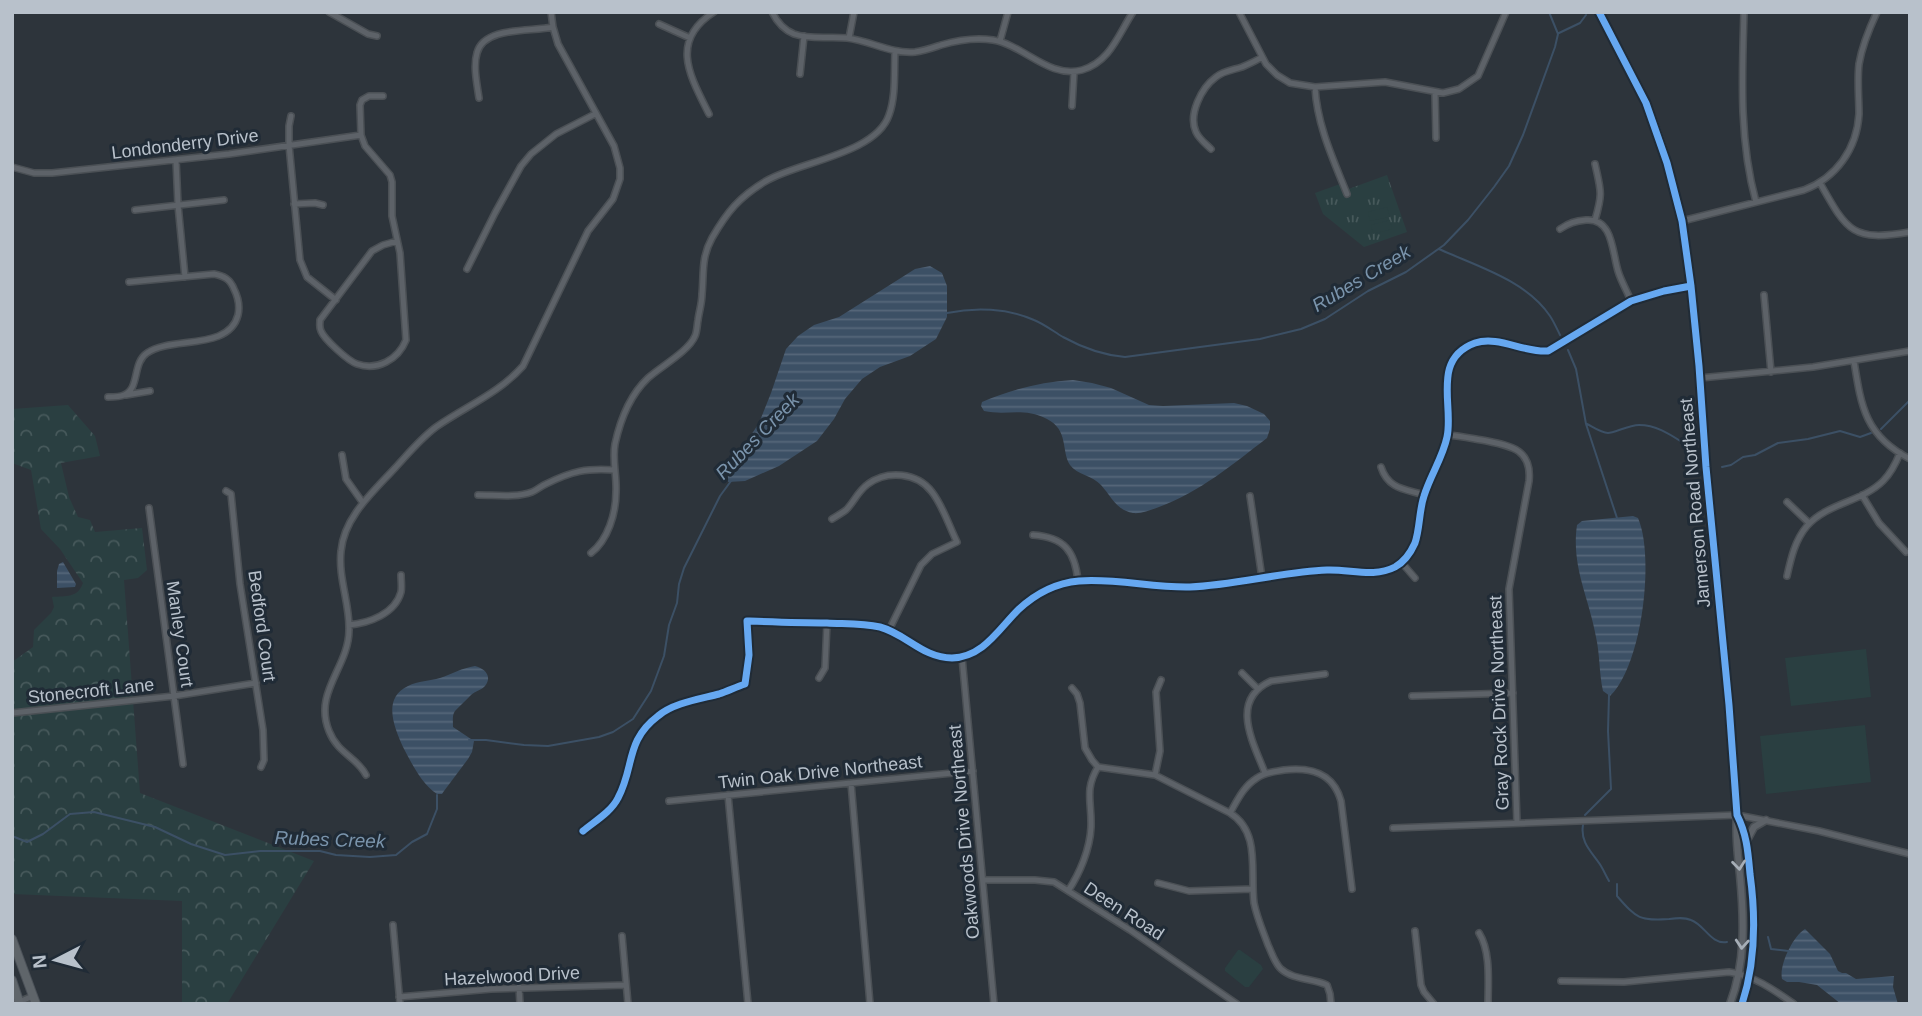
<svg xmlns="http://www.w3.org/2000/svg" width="1922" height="1016" font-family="Arial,sans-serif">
<defs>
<pattern id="forest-crowns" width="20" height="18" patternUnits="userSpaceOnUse" patternTransform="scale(1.75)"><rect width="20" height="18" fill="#2a3f41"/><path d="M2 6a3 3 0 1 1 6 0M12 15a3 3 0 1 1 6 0" fill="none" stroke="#47595b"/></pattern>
<pattern id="park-tufts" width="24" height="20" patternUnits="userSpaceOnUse" patternTransform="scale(1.75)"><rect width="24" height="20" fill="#2a3f41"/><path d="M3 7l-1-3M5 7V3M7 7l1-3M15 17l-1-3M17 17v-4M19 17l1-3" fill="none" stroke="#47595b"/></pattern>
<pattern id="water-rules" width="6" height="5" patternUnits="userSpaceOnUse" patternTransform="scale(1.75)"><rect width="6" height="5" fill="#3c5065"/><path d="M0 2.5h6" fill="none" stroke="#56677a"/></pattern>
</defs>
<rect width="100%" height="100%" fill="#2d343b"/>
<path fill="url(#forest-crowns)" d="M68 405 95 436 100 456 61 463 69 497 78 517 90 520 95 532 142 528 147 570 138 578 124 580 140 793 314 861 227 1004H182V901L12 894V662L33 647 34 630 51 613 54 607 52 597C66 596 78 598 83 583L60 549 41 529 31 470 12 463V409Z"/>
<path fill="url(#park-tufts)" d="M1387 175 1407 232 1364 247 1323 214 1315 193 1340 184 1343 191Z"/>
<path fill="#2a3f41" d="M1387 207 1390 217 1370 221 1368 212Z
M1390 220 1392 229 1373 234 1371 225Z
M1866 649 1871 697 1791 706 1785 658Z
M1865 725 1871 782 1766 794 1760 736Z
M1238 950H1240L1261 965 1263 969 1249 987H1245L1225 971V968Z"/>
<path fill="url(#water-rules)" d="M930 266 942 273 947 286V317L936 339 910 356 880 367 862 379 845 399 834 419 817 441 779 466 745 481 728 482V470L759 423 771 393 786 349 798 336 814 325 839 317 915 269Z
M1073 380 1092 383 1111 388 1149 405 1163 406 1234 403 1247 406 1264 414 1270 421V429L1267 438C1233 464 1200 492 1159 507 1151 510 1141 514 1133 513 1116 510 1111 496 1101 485 1093 476 1076 474 1070 465 1061 451 1069 430 1047 419 1023 407 1007 416 984 411L981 406 982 402C1012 389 1041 382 1073 380Z
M1633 516 1638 518C1655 557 1642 666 1610 696L1603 691C1599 673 1600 655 1596 637 1589 597 1571 567 1577 525L1582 521Z
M63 562 76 584 75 587 57 588V571L59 564Z
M475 666C484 668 493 676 485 686 482 690 475 691 471 695 466 700 460 706 455 711 452 715 453 721 453 727L474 741 472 752 468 759 444 791 442 794H437C421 783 412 764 403 747 394 727 382 698 408 686 418 681 430 681 440 678 452 674 462 668 475 666Z
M1805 929 1830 954 1838 971 1842 973H1846L1856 979 1894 976 1893 987 1898 1004H1841L1817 985 1799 982H1787L1782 979C1779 965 1793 936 1805 929Z"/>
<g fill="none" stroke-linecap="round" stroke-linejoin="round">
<path stroke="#3c5065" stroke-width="2" d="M1559 33 1580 23 1586 15
M1439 249C1476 266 1526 280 1550 316 1554 322 1557 329 1560 335
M947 313C975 307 1007 308 1034 320 1044 324 1053 331 1063 337 1083 348 1102 355 1125 357L1260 339 1301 329 1325 319 1368 291 1406 272 1444 245 1468 220 1494 187 1509 166 1523 135 1555 47 1558 34 1549 12
M1568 350 1576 369 1586 424 1617 518
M1587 424C1593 427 1601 433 1608 433 1614 433 1629 425 1639 425 1657 425 1671 435 1685 444
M1881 429 1910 400
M1722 467 1731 465 1743 457 1755 455 1778 443 1808 439 1840 431 1860 437 1871 433
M469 740H486L524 745 548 746 599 737 613 732 633 719 651 691 664 656 669 625 677 603 679 584 684 568 720 496 731 481
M1585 815 1611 789 1608 731 1609 695
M1583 825C1580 843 1592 852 1601 866 1604 871 1606 876 1609 881
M12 836 27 842 43 834 70 814 94 812 155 827 191 844 225 855 260 851H320L336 855 370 857 396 855 412 842 427 834 437 809V795
M1617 884V896C1637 919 1640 921 1669 919 1677 918 1684 917 1691 920 1705 925 1711 945 1727 942
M1768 937 1771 949 1789 951"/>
<defs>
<path id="minor" d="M329 12 368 34 377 36
M772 12C777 22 784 30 794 34 811 40 830 36 847 38 871 41 891 54 915 52 924 51 932 48 941 45 958 40 974 37 993 40 1024 45 1049 79 1082 70 1110 62 1118 35 1133 12
M1239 12 1266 64 1277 75 1290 83 1315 87 1385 82 1443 93 1459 89 1478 76 1506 12
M1744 12C1742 76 1739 140 1756 202
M659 24 690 38
M849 38 854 12
M1000 41 1008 12
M800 74 804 36
M1315 87C1317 125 1333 159 1347 194
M1435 92 1436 138
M383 96H369L362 100 360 105 361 135 365 146 390 175 392 182V216L400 253 406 340C398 360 377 371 357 364 348 361 324 339 321 331 319 327 320 325 320 320L372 251 383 245 397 241
M479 98C477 84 473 66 477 53 484 26 531 32 553 27
M1072 106 1074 72
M709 114C690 76 669 41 714 12
M291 116 289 126V145L300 260 307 277 336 300
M1211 149C1206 144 1199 139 1196 132 1188 115 1201 88 1216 77 1223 71 1233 70 1242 67 1249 64 1256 61 1262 57
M176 160 178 205 185 277
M12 167 34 173H52L229 154 361 135
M1820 183C1847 231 1852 242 1910 232
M294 204 315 203 323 205
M135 210 224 200
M1595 220C1603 193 1601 191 1595 164
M1682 221 1804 190C1836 178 1857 149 1859 114 1859 98 1857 81 1859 64 1862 46 1869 29 1877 12
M1560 229C1569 223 1575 221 1586 220 1613 218 1612 251 1618 271 1621 281 1627 291 1631 301
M467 269 495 213 521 166 531 154 556 134 595 114
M1764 295 1771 372
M1854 361C1861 406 1865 436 1910 459
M1700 378 1813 367 1910 351
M126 395 150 391
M108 397C113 397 120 397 124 395 140 389 132 363 147 353 171 336 229 351 238 315 240 306 238 297 234 289 230 279 224 276 214 274L129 282
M1448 435C1461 436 1474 439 1487 441 1512 446 1532 450 1529 481L1509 589 1517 823
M342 455 346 479 363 503
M1381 467C1388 489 1405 489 1424 495
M226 491 231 494 240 584 263 730 264 760 261 767
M478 495C495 495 516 498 532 492 537 490 541 486 546 484 572 471 586 468 615 470
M1862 495 1879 523 1906 552
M1250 496 1262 578
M1787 502 1809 523
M149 508 183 764
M832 519C837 516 842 513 846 510 854 502 858 491 868 484 887 470 917 472 932 492 943 506 949 526 957 542L932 554 921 565 889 630
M1033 535C1064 537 1075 551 1078 581
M591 553C608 540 616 513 616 492 617 476 612 460 615 444 620 421 630 395 648 378 660 367 689 351 695 336 697 332 697 325 698 320 699 312 702 303 702 294 704 273 701 258 712 238 727 212 739 197 766 181 798 162 876 154 889 115 896 96 894 72 895 52
M1402 563 1415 578
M1787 576C1791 558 1795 540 1807 526 1827 503 1862 502 1883 481 1890 474 1896 463 1900 453
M349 625C369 623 395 614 401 592 402 587 401 580 401 575
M962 657 994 1004
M1242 673 1258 689
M819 678 825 668 827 623
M1072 688 1077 694 1080 703 1085 748 1092 760 1098 767 1155 775 1230 813C1261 832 1250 872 1254 903 1257 918 1263 931 1268 945 1272 953 1274 962 1281 969 1293 980 1312 978 1327 985L1330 994 1331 1004
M1412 696 1513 693
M12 713 174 696 256 683
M1265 773C1253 742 1229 700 1271 681L1325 674
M366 775C357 757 338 754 329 731 313 692 349 667 349 630 350 604 338 578 341 551 344 517 373 492 395 468 408 454 420 439 436 427 466 406 498 394 523 366L588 231 613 199 620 179V168L614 146 558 44 553 27 551 12
M1155 775 1160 751 1156 692 1161 680
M851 783 870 1004
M728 795 748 1004
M669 801 973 771
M1230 813C1238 799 1244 786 1257 778 1265 772 1274 772 1284 770 1310 767 1333 772 1341 801L1352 889
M1393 828 1737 815 1819 831 1910 854
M583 831C595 821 611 812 618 798 635 766 625 741 658 716 673 703 700 699 719 694 728 691 736 687 745 684L749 655 747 621C774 622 800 623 827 623 844 624 862 623 880 627 906 634 923 658 952 658 983 657 998 630 1018 610 1035 594 1056 583 1079 581 1116 578 1153 588 1190 587 1236 585 1281 572 1327 570 1350 569 1374 578 1395 567 1404 562 1411 552 1415 543 1420 528 1419 511 1424 496 1430 476 1443 457 1447 437 1454 406 1431 359 1475 343 1498 335 1524 353 1548 351L1631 301 1664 291 1691 286
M983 880H1035L1054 882 1130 930 1237 1004
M1158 883 1189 891 1253 889
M1068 891C1080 873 1090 849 1091 827 1092 802 1084 790 1098 767
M393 925 400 1004
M1415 931 1421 985 1424 992 1434 1004
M1479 933C1491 952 1488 982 1488 1004
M622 936 628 1004
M1561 981 1624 982 1729 972C1753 975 1774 990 1794 1004
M519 987 520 1004
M399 997 491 989 626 985
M12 1002H19L33 996"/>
<path id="tertiary" d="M1599 12C1615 42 1632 72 1646 103 1666 151 1679 202 1687 253L1700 378 1706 467 1723 637 1737 815C1735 836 1738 855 1740 875 1744 918 1746 962 1730 1004
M1738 817C1747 835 1747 849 1750 869 1755 915 1757 959 1742 1004
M1747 840 1754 827 1766 820"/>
<path id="primary" d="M12 939 36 1004
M12 980 20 1004"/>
</defs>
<use href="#minor" stroke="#4b5055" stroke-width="8"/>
<use href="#tertiary" stroke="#4b5055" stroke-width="9"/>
<use href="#primary" stroke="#4b5158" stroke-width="10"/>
<use href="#minor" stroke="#5d6268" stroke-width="5"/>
<use href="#tertiary" stroke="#5d6268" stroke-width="6"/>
<use href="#primary" stroke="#5f656a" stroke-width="8"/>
<defs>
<path id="cycleway" d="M1599 12 1646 103 1667 163 1682 221 1691 286 1699 366 1706 467 1729 705 1737 815C1747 835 1748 852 1750 874 1756 918 1756 961 1742 1004
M583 831C595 821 611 812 618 798 635 766 625 741 658 716 673 703 700 699 719 694 728 691 736 687 745 684L749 655 747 621C774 622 800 623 827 623 844 624 862 623 880 627 906 634 923 658 952 658 983 657 998 630 1018 610 1035 594 1056 583 1079 581 1116 578 1153 588 1190 587 1236 585 1281 572 1327 570 1350 569 1374 578 1395 567 1404 562 1411 552 1415 543 1420 528 1419 511 1424 496 1430 476 1443 457 1447 437 1454 406 1431 359 1475 343 1498 335 1524 353 1548 351L1631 301 1664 291 1691 286"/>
</defs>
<use href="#cycleway" stroke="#202b36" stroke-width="11"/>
<use href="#cycleway" stroke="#66a8f1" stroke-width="7"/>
</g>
<defs><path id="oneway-chevron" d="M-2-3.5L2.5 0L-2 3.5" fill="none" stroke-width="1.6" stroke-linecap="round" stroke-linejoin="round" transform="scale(1.75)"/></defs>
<g stroke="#a6aeb7">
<use href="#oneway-chevron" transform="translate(1739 865) rotate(84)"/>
<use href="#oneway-chevron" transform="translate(1742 944) rotate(94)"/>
</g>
<g text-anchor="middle" stroke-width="6" stroke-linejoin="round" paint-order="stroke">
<g font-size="18" fill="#b8c1cb" stroke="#202b36">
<text transform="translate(185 144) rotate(-7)" y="6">Londonderry Drive</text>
<text transform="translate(1695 503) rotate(-95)" y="6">Jamerson Road Northeast</text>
<text transform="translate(262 626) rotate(82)" y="6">Bedford Court</text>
<text transform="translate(180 634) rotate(82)" y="6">Manley Court</text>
<text transform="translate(91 691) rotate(-6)" y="6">Stonecroft Lane</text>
<text transform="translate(1499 703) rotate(-92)" y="6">Gray Rock Drive Northeast</text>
<text transform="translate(820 772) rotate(-6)" y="6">Twin Oak Drive Northeast</text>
<text transform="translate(964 832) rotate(-95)" y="6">Oakwoods Drive Northeast</text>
<text transform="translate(1124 911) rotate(33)" y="6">Deen Road</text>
<text transform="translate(512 976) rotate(-3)" y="6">Hazelwood Drive</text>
</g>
<g font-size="19" font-style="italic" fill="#7a94ac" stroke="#202b36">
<text transform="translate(1361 278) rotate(-31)" y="7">Rubes Creek</text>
<text transform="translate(757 436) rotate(-46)" y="7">Rubes Creek</text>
<text transform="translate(330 839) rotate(2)" y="7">Rubes Creek</text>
</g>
</g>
<rect width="1922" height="1016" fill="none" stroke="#b8c1cb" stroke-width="28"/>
<g transform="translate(56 960) rotate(264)" stroke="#202b36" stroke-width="5" paint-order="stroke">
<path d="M0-5L12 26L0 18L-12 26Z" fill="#b8c1cb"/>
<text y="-10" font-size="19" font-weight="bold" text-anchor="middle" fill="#b8c1cb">N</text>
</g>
</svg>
